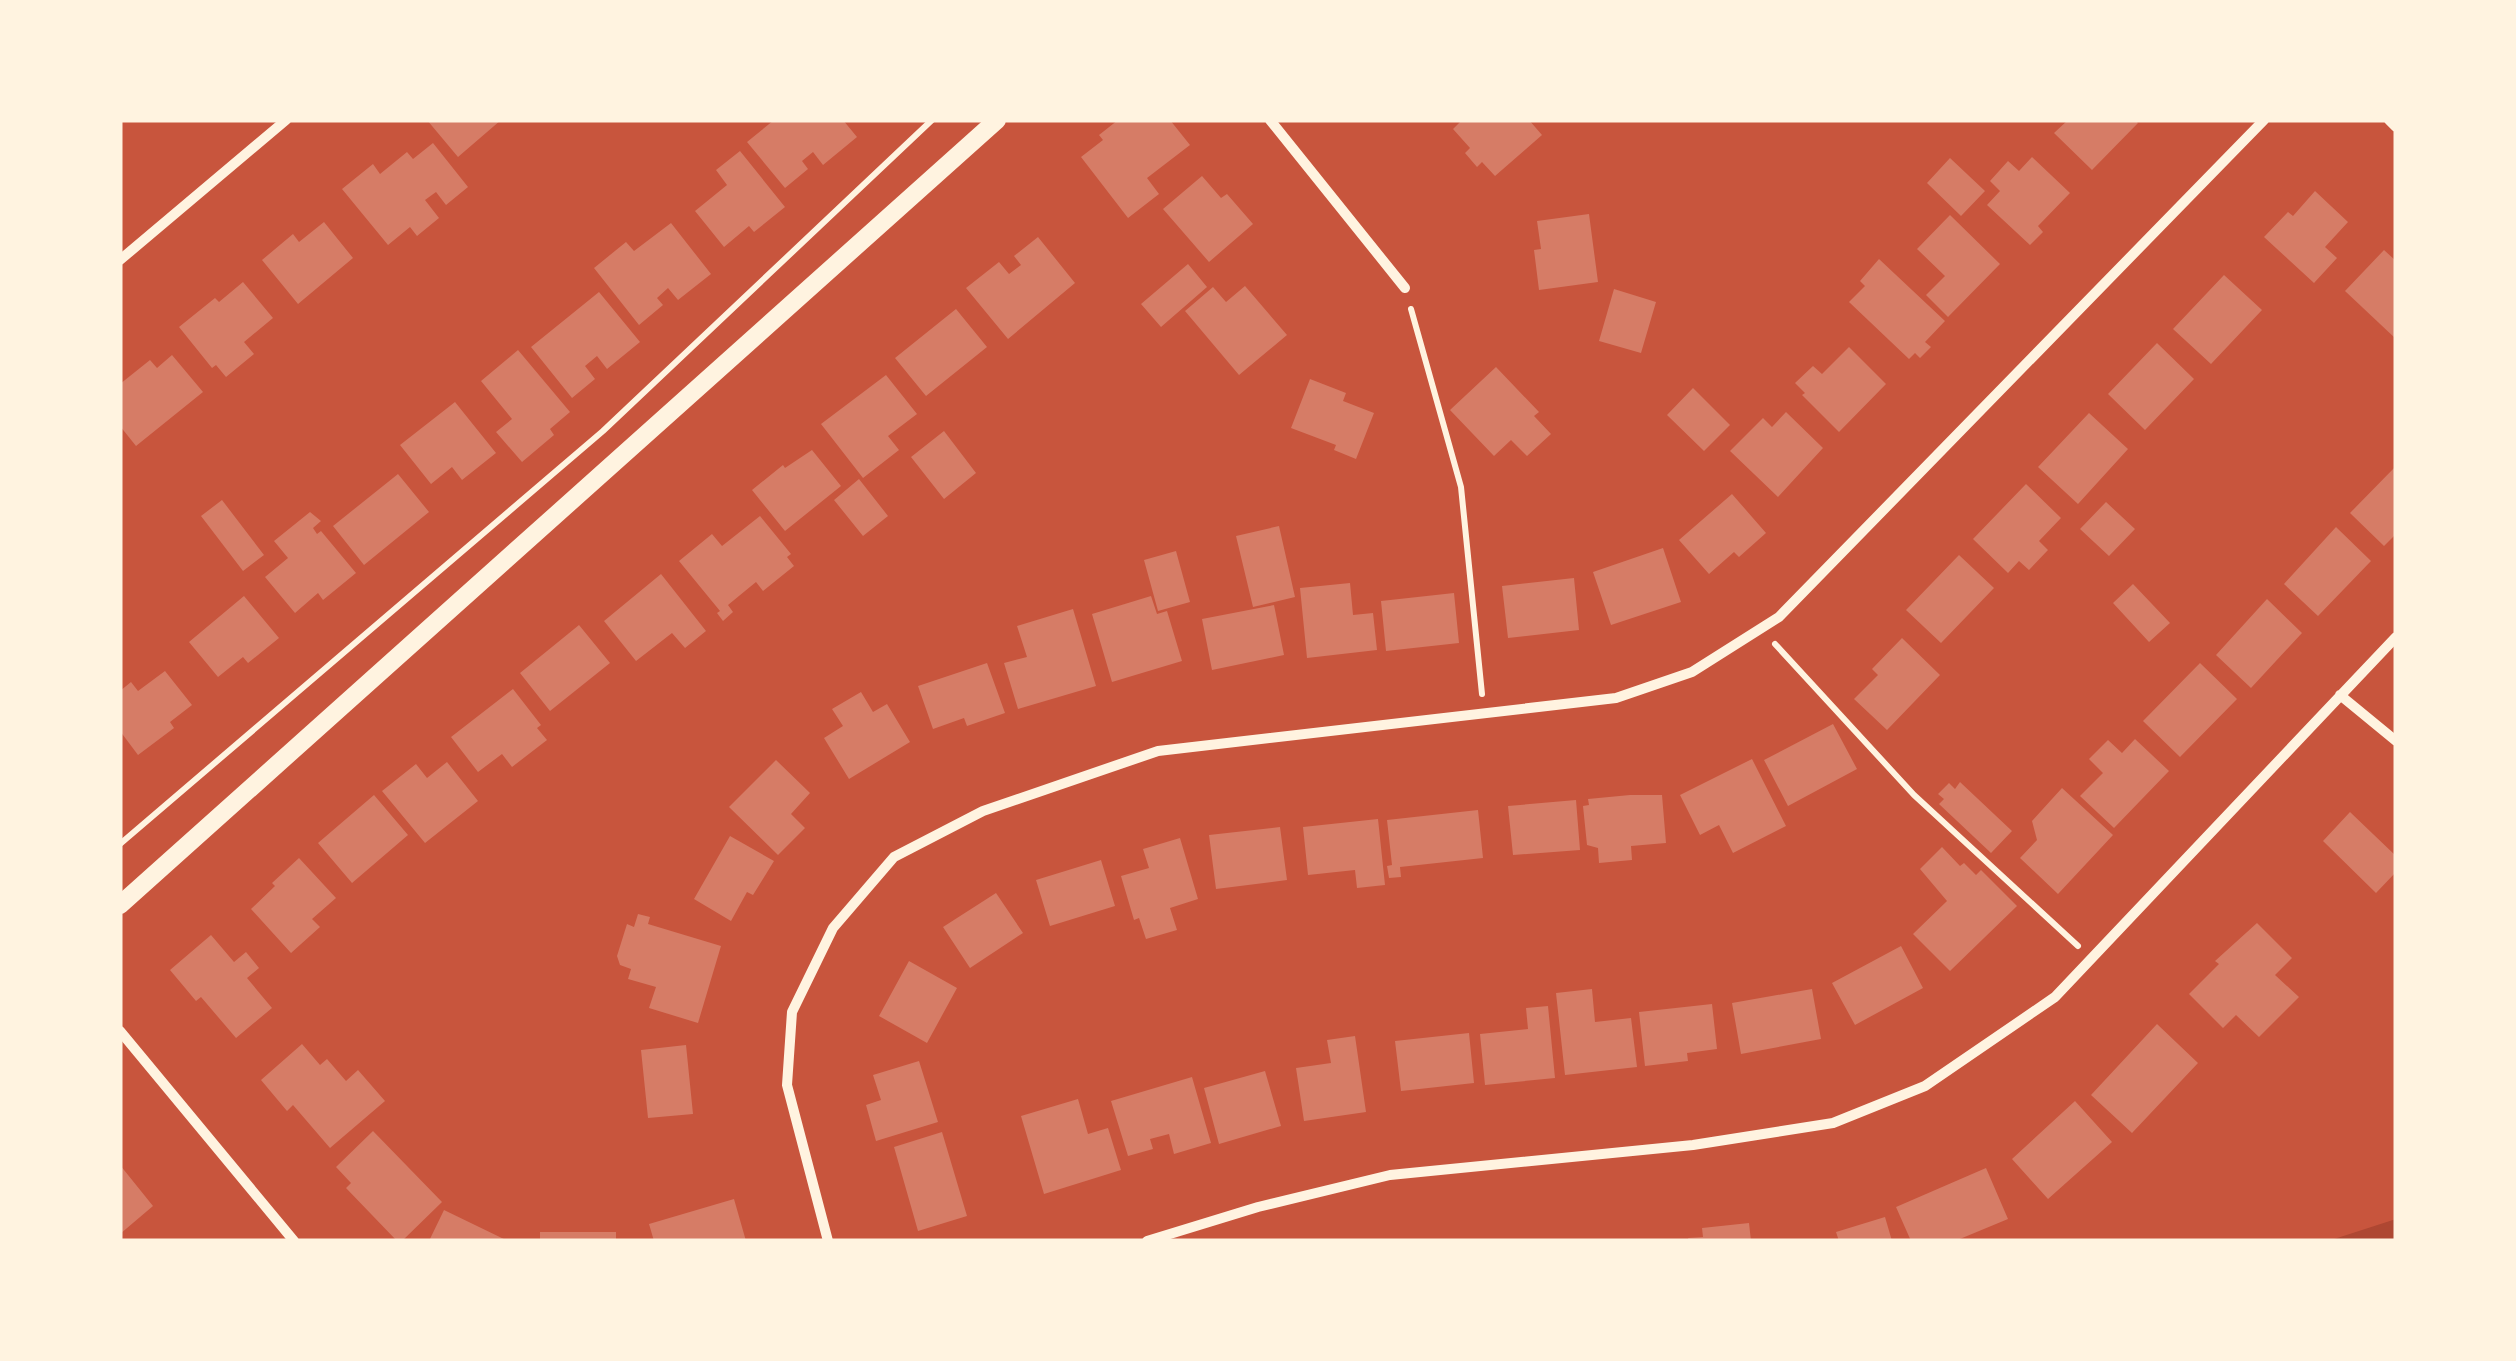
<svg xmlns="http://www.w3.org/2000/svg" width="2516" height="1361" font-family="'Nunito Sans',sans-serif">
<rect width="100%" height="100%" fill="#c8553d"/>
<path fill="#ae4732" d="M2396 1219V1241H2328Z"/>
<path fill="#d67c66" d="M427 120H501L458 157Z
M774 120H843L857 137 823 165 813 152 802 161 808 169 785 188 747 142Z
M1118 120H1170L1190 145 1147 178 1159 194 1128 218 1081 157 1103 140 1099 135Z
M1462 120H1529L1542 135 1495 176 1482 162 1477 167 1465 153 1470 148 1453 129Z
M2068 120H2135L2138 123 2092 170 2054 133Z
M433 143 468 187 446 205 436 192 425 200 439 218 417 236 410 227 388 245 342 189 373 164 380 174 407 152 413 159Z
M740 151 785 207 754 232 749 226 724 247 695 211 727 185 716 170Z
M2032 157 2070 193 2038 226 2043 232 2030 245 1987 205 2000 191 1990 181 2008 161 2019 171Z
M1950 158 1985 191 1961 216 1927 183Z
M1202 176 1221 198 1227 194 1253 224 1209 262 1163 209Z
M2315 191 2348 222 2325 247 2337 258 2314 283 2264 237 2288 212 2293 216Z
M1589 214 1598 282 1539 290 1534 250 1541 249 1537 221Z
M1950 215 2000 264 1948 317 1926 295 1945 276 1917 249Z
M324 222 353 258 298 304 262 260 293 234 299 242Z
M671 223 711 274 678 300 668 288 657 298 663 305 639 325 594 268 626 242 634 251Z
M1038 237 1075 283 1008 339 966 288 999 262 1009 274 1021 265 1014 256Z
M2384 250 2396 261V339L2345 291Z
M1879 259 1945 321 1925 342 1931 347 1920 358 1915 353 1909 359 1849 302 1865 286 1860 281Z
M1188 264 1207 287 1161 327 1141 304Z
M2224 275 2262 310 2211 364 2173 329Z
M243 282 273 318 244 342 254 354 226 377 216 365 212 368 179 327 215 298 219 302Z
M1245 286 1287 335 1239 375 1185 311 1213 287 1226 302Z
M1614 289 1656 302 1641 353 1599 341Z
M599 292 640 342 607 369 597 356 585 366 595 379 572 398 531 347Z
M956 309 987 347 926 396 895 358Z
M2157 343 2194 379 2145 430 2108 394Z
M1849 347 1886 384 1839 432 1802 395 1805 393 1795 383 1813 366 1822 374Z
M518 350 570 412 550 429 554 435 522 462 496 432 512 419 481 381Z
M172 355 203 392 136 446 120 426V384L150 360 157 368Z
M1496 367 1539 412 1534 416 1551 434 1527 456 1511 440 1494 456 1450 410Z
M886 375 917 414 888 436 899 450 863 478 821 424Z
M1310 379 1346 393 1343 401 1374 413 1356 459 1334 450 1336 445 1291 428Z
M1693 388 1730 425 1704 451 1667 415Z
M455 402 496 453 462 480 452 467 431 484 400 445Z
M1786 412 1823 448 1778 497 1730 451 1763 418 1772 427Z
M2089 413 2128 449 2078 504 2038 467Z
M944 431 976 473 944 499 911 457Z
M812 450 841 486 785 531 752 490 783 465 785 468Z
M2396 466V534L2384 546 2350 513Z
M398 474 429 512 364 565 333 526Z
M859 479 888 516 863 536 834 500Z
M2026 484 2061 518 2039 541 2048 550 2029 570 2019 561 2008 573 1973 539Z
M1732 494 1766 533 1739 557 1734 552 1709 574 1679 540Z
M222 500 264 555 243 571 201 516Z
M2106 502 2135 529 2109 556 2080 529Z
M310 512 321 521 313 528 317 534 321 531 356 573 323 600 318 593 295 613 265 577 288 558 274 541Z
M760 516 791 554 787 557 794 566 763 591 756 582 728 605 733 612 723 621 717 613 720 611 679 561 712 534 722 546Z
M1279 526 1295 597 1253 607 1236 536Z
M2336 527 2371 561 2318 616 2284 584Z
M1663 548 1681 602 1611 625 1593 572Z
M1176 551 1190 602 1158 611 1144 560Z
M1959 555 1994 588 1941 643 1906 610Z
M661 574 706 631 685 648 672 633 636 661 604 621Z
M1574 578 1579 630 1508 638 1502 586Z
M1350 583 1353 615 1373 613 1377 650 1307 658 1300 588Z
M2133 584 2170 623 2149 642 2113 603Z
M1454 593 1459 643 1386 651 1381 601Z
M244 596 279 638 248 663 243 657 218 677 189 642Z
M1151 596 1157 614 1167 611 1182 661 1112 682 1092 614Z
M2267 599 2302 633 2251 688 2216 655Z
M1274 605 1284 655 1212 670 1202 619Z
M1073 609 1096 686 1018 709 1004 663 1027 657 1017 626Z
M579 625 610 663 550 711 520 673Z
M1902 638 1940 675 1887 730 1854 699 1878 675 1872 669Z
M987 663 1005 713 967 726 964 718 933 729 918 686Z
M2200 663 2237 699 2180 757 2143 721Z
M165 671 192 705 170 722 174 728 138 755 120 731V691L131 682 138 691Z
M513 689 541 725 537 728 547 740 512 767 502 754 478 772 451 737Z
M861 692 873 712 887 704 910 742 849 779 824 738 843 726 832 709Z
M1833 724 1857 769 1788 806 1764 760Z
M2135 739 2169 771 2114 828 2080 796 2103 773 2089 759 2108 740 2122 753Z
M1752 759 1786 826 1733 853 1719 825 1700 835 1680 795Z
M776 760 810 793 791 814 805 828 778 855 729 807Z
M447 762 478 801 425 843 382 791 416 764 427 778Z
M1960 782 2012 831 1991 853 1939 804 1944 799 1938 794 1949 783 1955 789Z
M2062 788 2113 835 2058 894 2020 858 2037 840 2032 821Z
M374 795 408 835 352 883 318 843Z
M1630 795H1662L1666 843 1631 846 1632 860 1599 863 1598 848 1587 845 1583 806 1589 805 1588 799Z
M1576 800 1580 850 1513 855 1508 806Z
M1478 810 1483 858 1400 867 1401 877 1389 878 1387 866 1392 865 1387 820Z
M2350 812 2396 856V872L2376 893 2323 841Z
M1378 819 1385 885 1357 888 1355 870 1308 875 1303 827Z
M1280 827 1287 880 1216 889 1209 835Z
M730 836 774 861 753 895 747 892 731 921 694 899Z
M1180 838 1198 899 1170 908 1177 930 1146 939 1139 918 1134 920 1121 876 1149 868 1143 849Z
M1942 847 1960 866 1964 863 1976 875 1981 870 2017 906 1950 971 1913 934 1947 901 1920 869Z
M299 858 336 898 312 919 320 927 291 953 251 909 275 886 272 883Z
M1101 860 1115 906 1050 926 1036 880Z
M996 893 1023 933 970 968 943 927Z
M638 914 650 917 648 924 721 946 698 1023 649 1008 656 987 628 979 631 969 620 965 617 956 627 924 634 927Z
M2257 923 2292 958 2275 975 2299 997 2259 1037 2236 1015 2223 1028 2189 994 2219 964 2215 961Z
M211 935 234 962 246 952 259 968 247 978 272 1008 236 1038 201 997 196 1001 170 970Z
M1901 946 1923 988 1855 1025 1832 983Z
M909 961 957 988 927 1043 879 1016Z
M1592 989 1595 1022 1631 1018 1637 1067 1565 1075 1556 993Z
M1812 989 1821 1039 1741 1054 1732 1003Z
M1712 1004 1717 1049 1687 1053 1688 1061 1645 1066 1639 1012Z
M1548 1006 1555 1078 1485 1085 1480 1034 1528 1029 1526 1008Z
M2157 1024 2198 1063 2132 1133 2091 1095Z
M1469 1033 1474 1083 1401 1091 1395 1041Z
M1355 1036 1366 1112 1304 1121 1296 1068 1331 1063 1327 1040Z
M302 1044 320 1065 327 1059 346 1081 358 1070 385 1101 330 1148 293 1105 287 1111 261 1080Z
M686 1045 693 1114 648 1118 641 1050Z
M919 1061 938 1122 876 1141 866 1105 881 1100 873 1075Z
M1265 1071 1281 1126 1219 1144 1204 1088Z
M1192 1077 1211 1143 1174 1154 1169 1134 1150 1139 1153 1149 1128 1156 1111 1101Z
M1078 1099 1088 1134 1108 1128 1121 1170 1044 1194 1021 1116Z
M2075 1101 2112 1142 2048 1199 2012 1159Z
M373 1131 442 1202 402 1241H397L346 1188 351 1183 336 1167Z
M942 1132 967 1216 918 1231 894 1147Z
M120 1165 153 1206 120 1234Z
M1986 1168 2008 1219 1955 1241H1911L1896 1207Z
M734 1199 746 1241H654L649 1224Z
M444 1210 508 1241H429Z
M1885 1217 1892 1241H1839L1836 1232Z
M1749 1223 1751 1241H1689L1688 1238 1703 1237 1702 1228Z
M540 1232H616V1241H540Z"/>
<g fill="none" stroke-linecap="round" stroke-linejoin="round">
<path stroke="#fff3e0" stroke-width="6" d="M1411 309 1461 487 1482 694
M1775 644 1914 795 2078 946
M120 844 603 431 932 120"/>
<path stroke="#fff3e0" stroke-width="10" d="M1270 120 1405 288
M2389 120 2396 127
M120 260 286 120
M2340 695 2396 741
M120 1031 294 1241
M828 1241 787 1085 792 1012 833 928 894 857 983 811 1158 751 1616 698 1692 672 1779 617 2264 120
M1147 1241 1258 1207 1390 1175 1693 1145 1833 1123 1925 1086 2055 997 2396 637"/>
<path stroke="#fff3e0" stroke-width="18" d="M120 905 997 120"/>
</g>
<rect width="2516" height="1361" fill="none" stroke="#fff3e0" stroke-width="245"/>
</svg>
